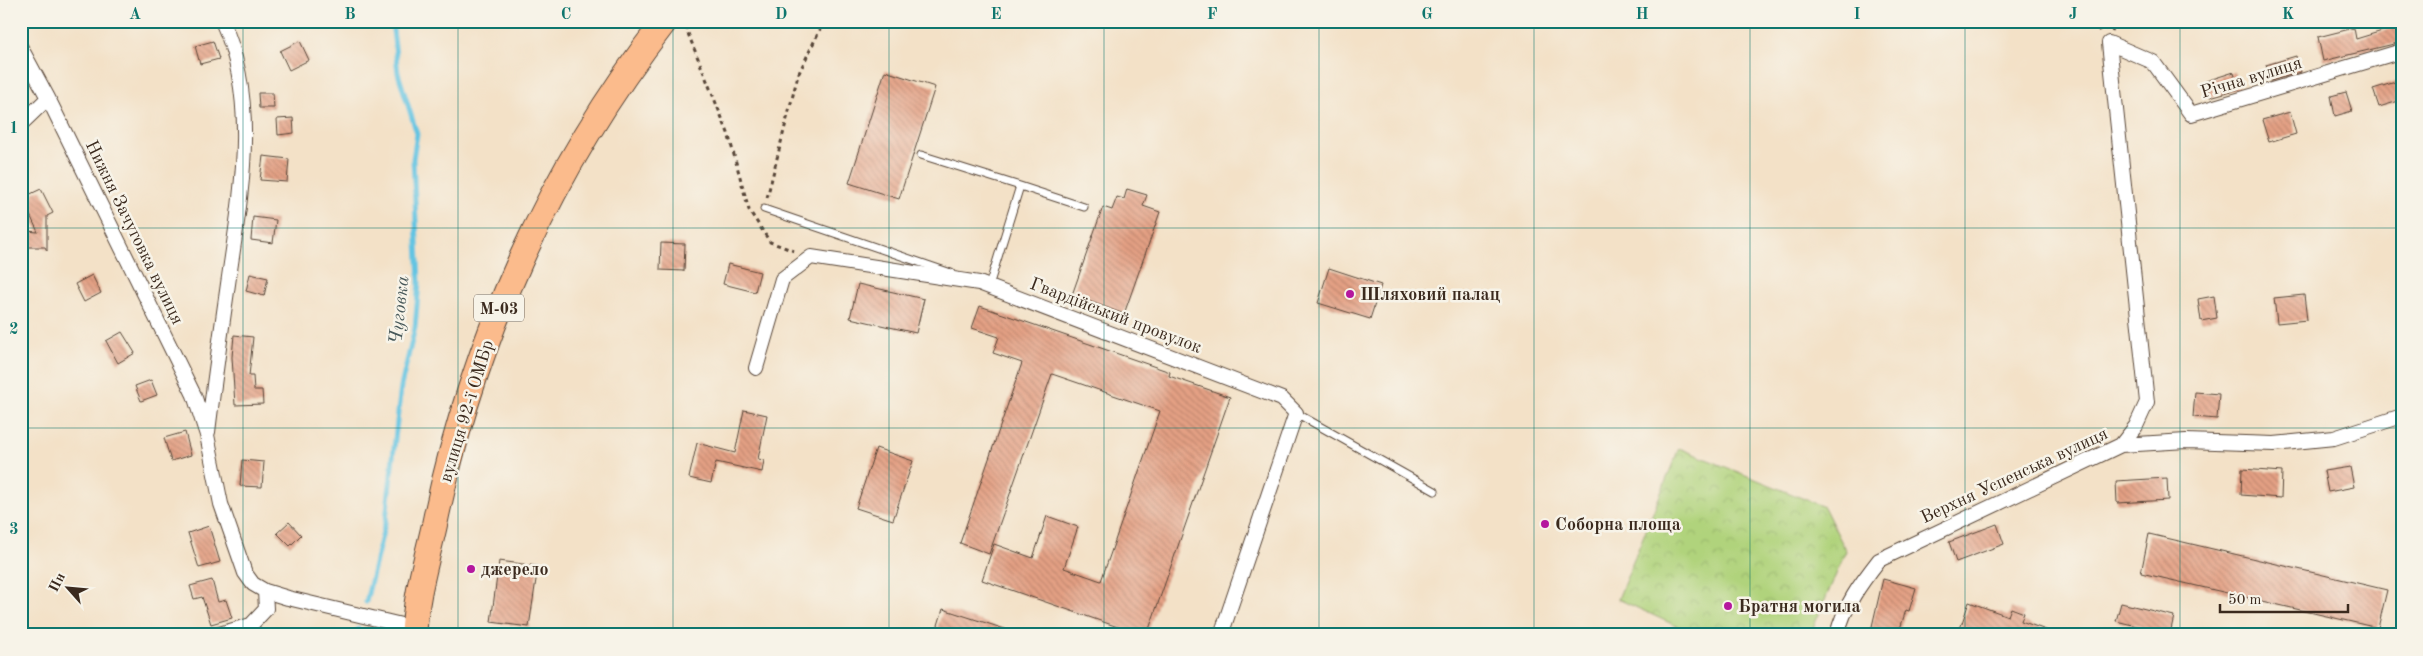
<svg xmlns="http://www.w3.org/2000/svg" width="2423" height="656" font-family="'Old Standard TT',serif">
<defs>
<pattern id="park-crowns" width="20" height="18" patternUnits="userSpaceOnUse" patternTransform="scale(1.25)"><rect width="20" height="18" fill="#b0d37c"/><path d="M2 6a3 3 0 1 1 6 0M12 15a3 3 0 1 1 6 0" fill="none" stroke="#98b56b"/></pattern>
<pattern id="building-back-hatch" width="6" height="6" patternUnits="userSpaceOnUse" patternTransform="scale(1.25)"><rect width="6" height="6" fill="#e4a084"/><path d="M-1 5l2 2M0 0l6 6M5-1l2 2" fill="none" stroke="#ba836b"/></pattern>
</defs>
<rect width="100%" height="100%" fill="#f7f3e8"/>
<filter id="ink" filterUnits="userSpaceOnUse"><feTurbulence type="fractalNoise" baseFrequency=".02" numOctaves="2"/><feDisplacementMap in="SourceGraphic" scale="10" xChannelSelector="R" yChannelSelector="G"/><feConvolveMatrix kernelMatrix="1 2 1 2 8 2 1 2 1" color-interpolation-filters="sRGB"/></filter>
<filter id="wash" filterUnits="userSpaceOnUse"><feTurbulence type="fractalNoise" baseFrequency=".0096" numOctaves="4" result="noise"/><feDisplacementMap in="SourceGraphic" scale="20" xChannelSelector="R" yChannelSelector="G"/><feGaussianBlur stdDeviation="1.12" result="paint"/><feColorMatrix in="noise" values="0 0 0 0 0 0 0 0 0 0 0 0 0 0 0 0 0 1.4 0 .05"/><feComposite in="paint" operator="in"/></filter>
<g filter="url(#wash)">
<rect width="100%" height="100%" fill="#f3e1c7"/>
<path fill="url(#park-crowns)" stroke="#767e4d" d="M1679 448 1824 507 1846 551 1810 635H1696L1618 599Z"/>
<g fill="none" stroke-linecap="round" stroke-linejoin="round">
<path stroke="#64c4e2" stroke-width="5" d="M366 602 386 519 401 386 415 328 419 282 413 159 417 134 398 73 392 21
M357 635 358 629"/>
</g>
<g id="blocks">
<path fill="url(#building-back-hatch)" d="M2402 25V42L2323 61 2318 37 2354 28 2356 39Z
M213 41 219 59 200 64 195 46Z
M300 41 309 60 289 70 280 51Z
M2296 56 2301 72 2271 81 2266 65Z
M885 71 935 87 899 199 849 183Z
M2234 72 2239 89 2210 97 2206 81Z
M2402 80V100L2379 107 2373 89Z
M2346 92 2352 111 2335 116 2331 96Z
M258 93H273L274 108H259Z
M2290 112 2296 134 2269 142 2262 120Z
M293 118 294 133 278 135 277 119Z
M263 156 289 159 287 182 260 180Z
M41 189 53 213 47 216V251L45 247H26V231L38 232 22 198Z
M1127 189 1147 195 1143 206 1160 212 1124 314 1072 295 1103 207 1112 210 1117 197 1124 199Z
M253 217 276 220 273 243 251 240Z
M661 243 685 244 684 271 660 270Z
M728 264 760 272 755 292 723 284Z
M1329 268 1381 285 1370 319 1318 303Z
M250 274 268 278 264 296 246 291Z
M92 275 101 293 84 302 75 284Z
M858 284 924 299 916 333 850 318Z
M2304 295 2307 320 2277 323 2274 298Z
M2214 296 2217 318 2201 321 2198 299Z
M980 306 1170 372 1169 376 1230 397 1147 635H1141L982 580 994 544 1033 558 1047 516 1078 527 1064 568 1101 581 1160 411 1052 374 989 554 960 543 1022 363 993 353 999 337 972 328Z
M122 332 135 353 118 363 106 341Z
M234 335 253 337 249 376H253L254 390H262L263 404 235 405 232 357Z
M151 380 157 395 141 401 135 386Z
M2195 392 2219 394 2217 419 2193 417Z
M744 410 767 415 758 459 764 460 762 472 716 462 711 483 689 478 697 443 735 453Z
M185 432 191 455 171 461 164 438Z
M876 448 913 461 893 520 856 508Z
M242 460 264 462 262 487 240 486Z
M2350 467 2354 487 2328 492 2324 471Z
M2242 469 2282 472 2281 498 2241 495Z
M2167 478 2168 500 2117 503 2116 481Z
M289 522 301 535 290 546 277 533Z
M1997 524 2004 544 1956 562 1949 542Z
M209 526 220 562 199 568 188 533Z
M2149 534 2387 590 2378 628 2141 573Z
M499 561 538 566 529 627 491 622Z
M1883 579 1916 588 1909 611 1906 610 1898 635H1870Z
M212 580 218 602 226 600 232 618 211 624 202 597 194 599 190 586Z
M1969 602 2008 616 2011 608 2024 613 2021 621 2054 633V635H1958Z
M2121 603 2174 616 2170 634 2116 621Z
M943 609 1014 632V635H935Z"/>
</g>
</g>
<g filter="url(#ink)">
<use href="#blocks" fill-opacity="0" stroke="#574537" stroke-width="1"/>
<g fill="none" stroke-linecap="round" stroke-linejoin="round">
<defs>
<path id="lane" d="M921 155 1020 186 989 286
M1020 186 1084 207
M764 209 951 273
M1296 413 1435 491"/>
<path id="street" d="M21 48 48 98 194 395 207 435 221 504 245 573 253 584 265 591 288 598 414 628
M21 124 48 98
M756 368 782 279 811 257 979 283 1282 399 1296 413 1221 635
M208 432C214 382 221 333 228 284 240 199 260 103 222 21
M2121 445 2136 426 2147 402 2109 43 2153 62 2191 114 2402 51
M216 635 251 625 266 609 265 591
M1837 635C1844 606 1861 583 1879 560L2121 445 2186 441 2274 444 2334 438 2402 416"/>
<path id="highway" d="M414 635C415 599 426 562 434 527 472 343 549 170 665 21"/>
</defs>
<use href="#lane" stroke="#574537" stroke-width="9"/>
<use href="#street" stroke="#574537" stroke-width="16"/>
<use href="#highway" stroke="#574537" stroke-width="27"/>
<path stroke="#574537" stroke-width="3" stroke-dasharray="4 4" stroke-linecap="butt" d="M2093 21 2101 33
M2106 21 2107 30
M685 26 728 133 749 210 770 242 794 251
M2112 31 2115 21
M767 198 798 75 824 21"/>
<use href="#lane" stroke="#fff" stroke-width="7"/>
<use href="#street" stroke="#fff" stroke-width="14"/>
<use href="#highway" stroke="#fbbb8c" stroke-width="25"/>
</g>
</g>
<path fill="none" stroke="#0f766e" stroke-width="1" stroke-opacity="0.55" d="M243 21V635M458 21V635M673 21V635M889 21V635M1104 21V635M1319 21V635M1534 21V635M1750 21V635M1965 21V635M2180 21V635M21 228H2402M21 428H2402"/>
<g fill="#b5179e" stroke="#f7f3e8" stroke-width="2">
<circle cx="1350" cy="294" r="5"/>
<circle cx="1545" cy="524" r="5"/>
<circle cx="471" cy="569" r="5"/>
<circle cx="1728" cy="606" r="5"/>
</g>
<g text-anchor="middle" stroke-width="5" stroke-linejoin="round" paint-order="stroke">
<rect fill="#f7f3e8" stroke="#73665b" stroke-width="1" x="474" y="294.5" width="50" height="27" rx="4"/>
<g font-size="16" font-weight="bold" fill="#3b2a1e">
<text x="499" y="314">М-03</text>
</g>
<g font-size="18" fill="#3b2a1e" stroke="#f7f3e8">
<text transform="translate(2251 77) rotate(-17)" y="6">Річна вулиця</text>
<text transform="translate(135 232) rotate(64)" y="6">Нижня Зачуговка вулиця</text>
<text transform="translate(1116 315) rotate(21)" y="6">Гвардійський провулок</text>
<text transform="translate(466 411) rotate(-73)" y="6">вулиця 92-ї ОМБр</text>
<text transform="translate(2014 475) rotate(-25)" y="6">Верхня Успенська вулиця</text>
</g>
<g font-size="18" font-weight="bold" fill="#3b2a1e" stroke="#f7f3e8" text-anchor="start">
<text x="1360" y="300">Шляховий палац</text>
<text x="1555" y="530">Соборна площа</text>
<text x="481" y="575">джерело</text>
<text x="1738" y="612">Братня могила</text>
</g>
<g font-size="19" font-style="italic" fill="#475859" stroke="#f7f3e8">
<text transform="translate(398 310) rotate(-84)" y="7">Чуговка</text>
</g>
</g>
<rect width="2423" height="656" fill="none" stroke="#f7f3e8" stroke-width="55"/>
<g transform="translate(68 588) rotate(297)" stroke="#f7f3e8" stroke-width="4" paint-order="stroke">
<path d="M0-4L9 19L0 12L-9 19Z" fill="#3b2a1e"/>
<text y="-8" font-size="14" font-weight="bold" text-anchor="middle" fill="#3b2a1e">Пн</text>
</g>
<path d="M2220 604v8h128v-8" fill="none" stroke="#3b2a1e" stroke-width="2.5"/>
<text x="2228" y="604" font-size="15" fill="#3b2a1e" stroke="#f7f3e8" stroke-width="4" paint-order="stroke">50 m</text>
<rect x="28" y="28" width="2368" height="600" fill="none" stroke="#0f766e" stroke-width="2"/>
<g font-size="16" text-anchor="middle" font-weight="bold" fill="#0f766e">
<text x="135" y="19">A</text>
<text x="350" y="19">B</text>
<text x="566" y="19">C</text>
<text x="781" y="19">D</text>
<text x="996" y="19">E</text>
<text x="1212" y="19">F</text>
<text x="1427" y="19">G</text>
<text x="1642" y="19">H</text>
<text x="1857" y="19">I</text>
<text x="2073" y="19">J</text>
<text x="2288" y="19">K</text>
<text x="14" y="133">1</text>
<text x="14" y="334">2</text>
<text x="14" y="534">3</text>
</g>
</svg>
